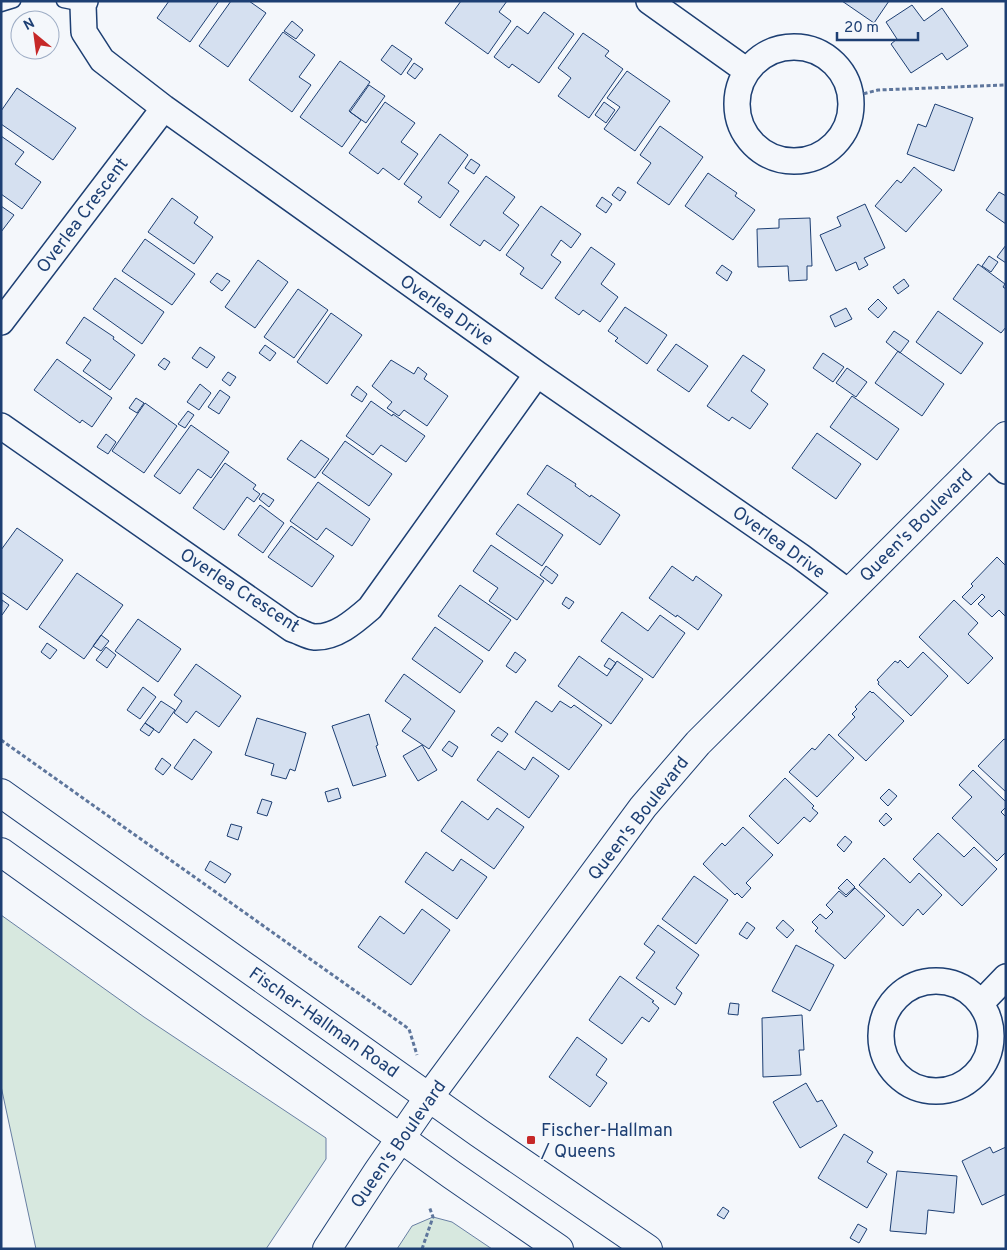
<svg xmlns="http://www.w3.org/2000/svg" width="1007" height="1250" font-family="Overpass,sans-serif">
<rect width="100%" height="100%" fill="#f4f7fb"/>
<path fill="#d7e8df" stroke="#687fa3" d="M1 915 144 1017 326 1138V1159L266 1249H36L1 1086Z
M433 1217 452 1222 492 1249H397L412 1226Z"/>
<path fill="#d5e0f0" stroke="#1d3f73" d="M169 1H219L190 42 157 18Z
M231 1H249L266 13 228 67 199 46Z
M461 1H507L499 12 511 21 488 54 445 23Z
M842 1H889L874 23Z
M912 5 924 21 942 8 968 46 947 60 942 53 911 73 891 44 897 39 886 22Z
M544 12 574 34 539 83 512 64 509 68 494 57 517 26 528 34Z
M292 21 303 30 296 39 284 31Z
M283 32 315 55 299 77 311 85 292 112 249 80Z
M583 33 609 51 605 56 623 69 589 118 558 96 571 78 558 68Z
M392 45 412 59 401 75 381 60Z
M340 61 370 82 349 111 361 120 342 147 300 117Z
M414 63 423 69 415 79 407 73Z
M627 71 670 101 635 151 604 129 620 107 607 98Z
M369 85 385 96 366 123 350 112Z
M17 88 76 128 53 160 1 124V111Z
M385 102 415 123 401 142 418 154 399 180 383 168 378 174 349 153Z
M604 102 615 110 606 123 595 115Z
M935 104 973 118 954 171 907 154 918 124 926 127Z
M660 126 703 157 669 205 637 183 651 163 640 155Z
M440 134 468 155 448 183 459 191 440 218 418 202 422 197 404 184Z
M1 136 24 152 15 164 41 182 22 209 1 194Z
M471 159 480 165 474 174 465 168Z
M914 167 942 190 906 232 875 206 897 180 901 183Z
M708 173 737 193 735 196 755 210 733 240 685 206Z
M486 176 515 197 503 213 519 225 500 251 484 240 480 246 450 225Z
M618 187 626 192 620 201 612 195Z
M999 192 1006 196V224L986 210Z
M602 197 612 204 606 213 596 206Z
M172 198 198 217 194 223 213 237 194 264 148 232Z
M865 204 885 248 864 258 868 265 859 270 856 262 836 271 820 235 841 226 837 217Z
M1 206 14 215 1 232Z
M541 206 581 234 571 248 561 240 551 255 561 262 542 289 520 274 524 268 506 255Z
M810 218 812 266H807V280L789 281 788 266 758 267 757 229 779 228V219Z
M145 239 195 274 172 305 122 271Z
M1006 245V263L997 257Z
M591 247 615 264 601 284 618 297 600 322 583 310 579 315 555 298Z
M989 256 998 262 991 272 982 266Z
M258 260 288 282 255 328 225 307Z
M978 264 1005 284 1003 287 1006 289V327L1001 333 953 299Z
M722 265 732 272 727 281 716 273Z
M217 273 230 281 222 291 210 282Z
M115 278 164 312 142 344 93 309Z
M904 279 909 286 898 294 893 287Z
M298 289 328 310 294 358 264 337Z
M878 299 887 308 878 318 868 309Z
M625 307 667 335 647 364 615 341 618 338 608 331Z
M846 308 852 319 835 327 830 316Z
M938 311 983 343 961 374 916 342Z
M331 313 362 335 327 384 297 362Z
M84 317 114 337 113 339 135 355 110 390 83 371 91 360 66 343Z
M894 331 909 341 900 353 886 342Z
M676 344 708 366 689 392 657 370Z
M265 345 276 353 270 361 259 353Z
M200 347 215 357 207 368 192 358Z
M898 351 944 384 922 416 875 383Z
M823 353 844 367 833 382 813 368Z
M743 355 765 370 751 391 768 404 750 429 732 417 729 421 707 406Z
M164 358 170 362 165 370 158 365Z
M57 359 112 398 92 427 82 420 80 423 34 390Z
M391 360 414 374 418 367 427 374 424 379 448 396 427 426 404 410 399 416 387 408 392 402 372 386Z
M847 368 867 382 856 397 836 383Z
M228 372 236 377 230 386 222 380Z
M200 384 211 393 199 410 187 402Z
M357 386 367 394 362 402 351 395Z
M220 390 230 397 219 414 208 407Z
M852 396 899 429 877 460 830 427Z
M136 398 144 403 137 413 129 408Z
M371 401 392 416 393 414 425 436 406 462 381 445 373 455 346 436Z
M145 403 177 426 144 473 112 451Z
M188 411 194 415 185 428 178 424Z
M191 425 229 452 211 478 198 469 180 494 154 476Z
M817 433 861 464 836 499 792 468Z
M106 434 116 442 108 454 97 447Z
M301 440 329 459 315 478 287 459Z
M345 441 392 474 369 506 322 473Z
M225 463 256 485 253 489 260 494 254 502 247 497 224 530 193 508Z
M547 465 576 484 575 486 590 497 591 495 620 515 600 545 527 494Z
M318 482 370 519 352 546 326 528 317 540 290 521Z
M263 493 274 500 269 507 259 499Z
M518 504 563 535 542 566 496 534Z
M260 505 284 523 263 553 238 535Z
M291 526 334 556 312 587 268 557Z
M17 528 63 560 27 610 1 592V550Z
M491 545 544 581 517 620 489 601 498 588 473 571Z
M997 557 1006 566V617L999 610 992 617 978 604 985 597 982 594 971 605 962 597 973 586 971 584Z
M546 566 558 575 552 584 540 575Z
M672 566 693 581 696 576 722 595 698 630 677 615 676 617 649 598Z
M77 573 123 605 84 659 39 627Z
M460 585 511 620 489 651 438 616Z
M566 597 574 602 569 609 562 604Z
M2 600 9 605 2 615H1Z
M954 600 978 623 968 634 993 658 968 684 919 637Z
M622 612 648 631 660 615 685 633 653 678 601 641Z
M138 619 181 649 158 682 115 651Z
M435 627 483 661 460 693 412 659Z
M101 635 109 641 101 651 93 646Z
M47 643 57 650 50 659 41 652Z
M106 647 116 655 107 668 96 660Z
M515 652 526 660 516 673 506 666Z
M923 652 948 676 911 716 878 684 879 682 877 680 895 661 898 663 900 660 908 668Z
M579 656 607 676 617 661 643 679 611 724 558 686Z
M609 658 616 663 611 670 604 666Z
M196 664 241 696 219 727 196 711 187 723 174 713 182 701 174 695Z
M404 674 455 711 429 749 402 731 411 719 385 701Z
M143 687 156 697 140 719 127 710Z
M870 691 872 693 873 692 904 721 866 761 838 735 855 717 852 714 857 709 855 707Z
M161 701 175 710 159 733 145 723Z
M536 701 552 712 560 701 571 708 574 705 602 725 569 770 515 732Z
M369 714 378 745 376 746 386 776 353 786 332 726Z
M257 718 306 733 295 771 290 769 286 779 271 775 274 764 245 755Z
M145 723 154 729 149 736 140 730Z
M498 727 508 734 502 742 491 735Z
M829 734 854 758 817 797 789 772 812 748 815 750Z
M194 739 212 752 192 780 174 768Z
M1004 739 1006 740V792L978 766Z
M449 741 458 747 452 757 442 750Z
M422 745 437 770 418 781 403 756Z
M498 751 525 770 533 757 559 776 529 818 477 780Z
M162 758 171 765 163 775 155 769Z
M973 770 1006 802V807L1001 812 1006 817V852L997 861 952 818 972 797 959 785Z
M785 778 814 806 812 808 818 813 810 822 804 817 778 844 749 816Z
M338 788 341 798 328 802 325 792Z
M889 789 897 796 888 806 880 798Z
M262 799 272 802 267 816 257 813Z
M462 801 488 820 497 808 524 827 494 869 441 831Z
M886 813 892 819 884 826 879 821Z
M231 824 242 827 238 840 227 836Z
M743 827 773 855 746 883 751 888 742 898 737 893 735 895 703 864 722 843 725 846Z
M938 833 964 857 974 847 997 869 962 906 913 859Z
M845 836 852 842 844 852 837 845Z
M426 852 453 871 461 859 487 877 457 919 405 882Z
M884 858 910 883 919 873 942 895 923 915 918 909 903 926 859 885Z
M210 861 231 874 225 883 205 870Z
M694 876 728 900 696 944 662 919Z
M847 879 855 887 846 895 838 888Z
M855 888 885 916 845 959 815 931 818 928 812 922 820 914 826 919 833 912 826 905 839 891 846 897Z
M422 909 450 930 411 985 358 947 380 916 404 934Z
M783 920 794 930 787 938 776 928Z
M747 922 755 928 747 939 739 934Z
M658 925 699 955 676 988 682 993 675 1005 636 978 655 952 644 944Z
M796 945 834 965 810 1011 772 991Z
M620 976 654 1001 652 1002 659 1008 649 1022 642 1017 622 1044 589 1020Z
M730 1003 739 1004 738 1015 728 1014Z
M802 1015 804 1050H799L801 1075 763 1077 762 1018Z
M577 1037 607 1059 596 1075 607 1083 590 1107 549 1077Z
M806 1083 817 1102 822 1100 837 1126 800 1148 773 1102Z
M844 1134 873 1152 867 1162 887 1174 867 1208 818 1178Z
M990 1147 993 1153 1006 1147V1194L982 1205 962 1161Z
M897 1171 957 1176 954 1213 928 1210 926 1234 890 1231Z
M723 1207 729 1211 724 1219 717 1215Z
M858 1224 867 1229 859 1243 850 1238Z"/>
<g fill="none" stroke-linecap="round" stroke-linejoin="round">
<defs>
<path id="lane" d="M63 1 83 5
M1 5 14 1"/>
<path id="street" d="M85 1 83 5 84 32 102 60 164 108 537 374 800 556 848 592
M649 1 747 71
M737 104a57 57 0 1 1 114 0a57 57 0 1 1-114 0Z
M1 322 164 108
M1 426 292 629C299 631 307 636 314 637 336 638 355 621 370 608L537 374
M988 454 1006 471
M881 1036a55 55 0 1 1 110 0a55 55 0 1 1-110 0Z
M981 1003 1006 977"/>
<path id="secondary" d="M1 793 479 1133 648 1249
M1 852 452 1175 559 1249
M327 1249 378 1171 429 1097 643 807 698 743 1006 436"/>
</defs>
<use href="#lane" stroke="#1d3f73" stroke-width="15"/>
<use href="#street" stroke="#1d3f73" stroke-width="28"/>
<use href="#secondary" stroke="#1d3f73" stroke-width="30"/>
<path stroke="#5e769c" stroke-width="3" stroke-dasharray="4 2.5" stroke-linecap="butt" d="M851 97 878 90 1006 85
M1 740 409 1029 417 1055
M422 1249 433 1217 429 1206"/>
<use href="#lane" stroke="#f4f7fb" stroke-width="12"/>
<use href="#street" stroke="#f4f7fb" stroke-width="25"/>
<use href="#secondary" stroke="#f4f7fb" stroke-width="28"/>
</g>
<rect fill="#c62828" stroke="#f4f7fb" stroke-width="2" x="526" y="1135" width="10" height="10" rx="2.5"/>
<g text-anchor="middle" stroke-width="4" stroke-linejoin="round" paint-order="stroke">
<g font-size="18" fill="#1d3f73" stroke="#f4f7fb">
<text transform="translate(82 215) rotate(-53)" y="6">Overlea Crescent</text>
<text transform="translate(447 310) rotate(35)" y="6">Overlea Drive</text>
<text transform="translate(916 525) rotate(-45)" y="6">Queen's Boulevard</text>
<text transform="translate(779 542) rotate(36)" y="6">Overlea Drive</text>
<text transform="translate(240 590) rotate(33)" y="6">Overlea Crescent</text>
<text transform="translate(638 818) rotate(-52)" y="6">Queen's Boulevard</text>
<text transform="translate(324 1022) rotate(35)" y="6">Fischer-Hallman Road</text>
<text transform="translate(398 1144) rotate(-55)" y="6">Queen's Boulevard</text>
</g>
<g font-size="18" fill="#1d3f73" stroke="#f4f7fb" text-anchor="start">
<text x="541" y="1136">Fischer-Hallman<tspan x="541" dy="21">/ Queens</tspan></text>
</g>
</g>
<rect width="1007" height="1250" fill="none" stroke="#1d3f73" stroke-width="5"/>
<g transform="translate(35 35) rotate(331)"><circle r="24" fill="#f4f7fb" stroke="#9eadc5"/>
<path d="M0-4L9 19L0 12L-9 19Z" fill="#c62828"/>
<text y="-8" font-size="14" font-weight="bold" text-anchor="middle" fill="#1d3f73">N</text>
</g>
<path d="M837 32v8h81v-8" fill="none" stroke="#1d3f73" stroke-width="2.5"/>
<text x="844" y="32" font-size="15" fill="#1d3f73" stroke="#f4f7fb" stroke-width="4" paint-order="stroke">20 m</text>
</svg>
